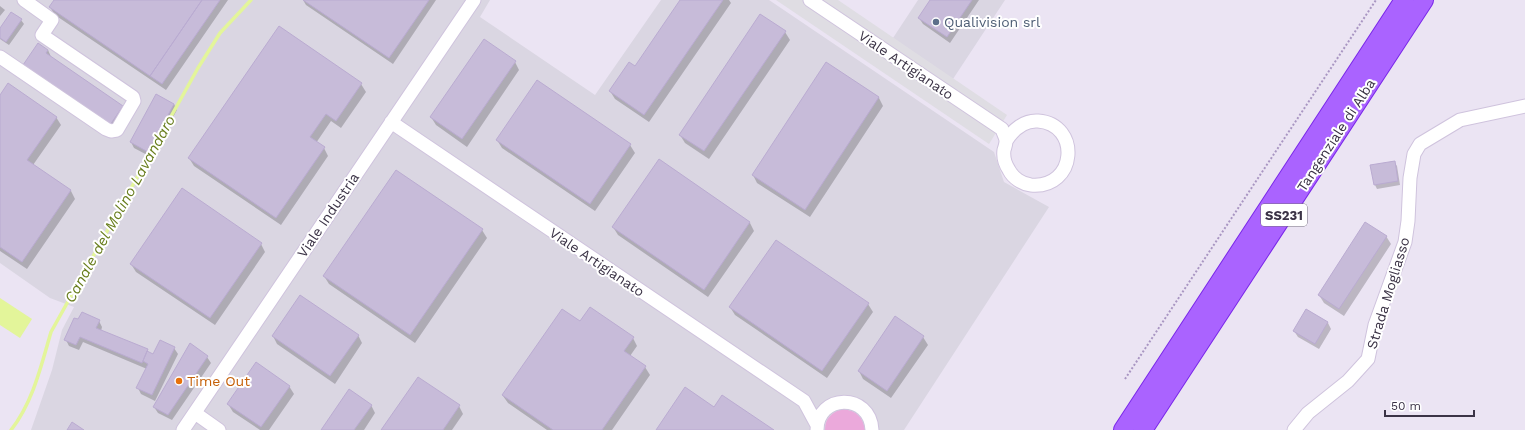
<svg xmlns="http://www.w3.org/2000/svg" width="1525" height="430" font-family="'Work Sans',sans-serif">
<rect width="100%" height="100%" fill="#ebe4f3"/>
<path fill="#dad6e2" d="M0 0H490L480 17 595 95 661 0H769L994 152 1004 182 1049 207 904 430H31L52 370 62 330 74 307 50 298 0 263Z
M918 0H1005L953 79 893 38Z"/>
<path fill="#eba9db" d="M843 409C857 411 863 417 865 430H825C825 418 832 412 843 409Z"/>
<path fill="#dfdde3" d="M776 0H838L1007 115 989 144Z"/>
<path fill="#e3f59a" d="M0 298 32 319 20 338 0 325Z"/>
<path fill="#0003" d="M55 0H228L166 90 55 15 50 7Z
M303 0H436L393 64 306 5Z
M682 0H729L731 3 649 122 615 99 610 91 635 68Z
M932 0H979L950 43 923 24 919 18Z
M0 6 5 10 0 16Z
M11 13 21 20 24 24 9 45 0 39V29Z
M785 32 790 40 709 159 685 143 680 135Z
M48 50 52 59 123 107 127 115 115 133 28 73Z
M515 62 519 70 467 147 436 125 431 117Z
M826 64 879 98 883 106 810 217 757 183 753 175Z
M361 84 366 92 341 128 331 121 316 143 324 148 328 156 281 225 194 166 189 158Z
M0 97 56 117 61 125 33 165 71 191 75 199 27 269 0 251Z
M174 104 177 110 151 157 134 148 131 142Z
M497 140 630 145 635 153 595 211 502 148Z
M1394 162 1397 166 1400 185 1377 189 1375 185Z
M750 223 754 231 708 297 618 235 613 227Z
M482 230 487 238 415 343 329 284 324 276Z
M1386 236 1391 244 1344 316 1324 303 1319 295Z
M261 244 265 252 215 325 136 272 131 264Z
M868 304 873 312 827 378 735 315 730 307Z
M1307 310 1328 323 1331 329 1319 349 1298 337 1294 331Z
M99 321 102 327 101 331 147 350 149 353 153 355 174 348 178 354 155 401 141 394 138 388 147 369 83 342 79 350 69 346 66 340Z
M580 323 633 338 637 346 630 356 645 367 650 375 612 430H547L508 403 503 396Z
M358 335 362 343 335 384 277 344 273 336Z
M923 337 928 345 891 398 863 379 859 371Z
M207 357 211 363 172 420 158 413 154 407Z
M289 386 294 394 269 430H260L233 412 228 404Z
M371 405 375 413 364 430H322Z
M459 406 463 414 452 430H382Z"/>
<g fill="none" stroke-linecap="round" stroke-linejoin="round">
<path stroke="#e3f59a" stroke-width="3.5" d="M11 430C33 402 41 366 51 332L198 68 220 33 251 0"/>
</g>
<path fill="#c7bbd9" stroke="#baabd1" d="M54 0H202L150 76 49 7Z
M202 0H220L162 84 150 76Z
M303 0H429L389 58Z
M680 0H723L644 115 609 91 629 62 635 66Z
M930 0H972L947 37 918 18Z
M11 12 22 19 6 42 0 38V28Z
M760 14 786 31 704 151 679 135Z
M279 26 362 83 336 121 326 114 310 137 325 147 276 218 188 158Z
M484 39 516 61 462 139 430 117Z
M38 43 48 50 46 53 123 106 110 125 23 65Z
M826 62 879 97 805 210 752 175Z
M537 80 631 144 590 204 496 140Z
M8 83 57 117 27 160 71 190 22 262 0 247V95Z
M156 94 174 104 148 152 130 142Z
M659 159 750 222 704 290 612 227Z
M1395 161 1398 181 1374 185 1370 165Z
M396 170 483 229 410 335 323 276Z
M182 188 262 243 210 318 130 264Z
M1365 222 1387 236 1339 309 1318 295Z
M776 240 869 303 822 371 729 307Z
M300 295 359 335 330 376 272 336Z
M590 307 634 337 624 351 646 366 602 430H553L502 395 562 309 580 321Z
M1306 309 1328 322 1315 344 1293 331Z
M82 312 100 320 96 328 148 349 142 363 80 337 76 345 64 340 74 318 78 319Z
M895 316 924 336 887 391 858 371Z
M160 340 175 347 152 395 136 388 148 364 143 361 147 351 153 354Z
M190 343 208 356 168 415 153 407Z
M256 362 290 386 261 427 227 404Z
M418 377 460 405 443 430H381Z
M685 387 714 407 722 395 774 430H656Z
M349 389 372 405 354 430H321Z
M72 422 84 430H67Z"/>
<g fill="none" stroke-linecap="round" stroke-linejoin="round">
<defs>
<path id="minor" d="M810 0 1002 129
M0 57 106 129 111 131 117 130 134 101 133 97 42 35 52 20 24 0
M391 122 804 401 817 425
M1002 129C1003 133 1006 137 1006 141 1006 144 1005 147 1004 150 1003 157 1005 164 1009 170 1013 178 1022 184 1031 185 1077 189 1081 124 1038 121 1024 120 1013 130 1006 141
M195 413 219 430
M183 430 474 0
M817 430C817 394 870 392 872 430
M1294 430 1308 413 1348 381 1368 359 1375 325 1405 242 1408 221 1410 178 1414 154 1420 144 1460 120 1525 106"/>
<path id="highway" d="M1123 430 1404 0
M1143 430 1424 0"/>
</defs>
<use href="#minor" stroke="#cfc3dd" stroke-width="15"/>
<use href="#highway" stroke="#7a28e9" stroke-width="20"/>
<path stroke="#a996c2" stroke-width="2" stroke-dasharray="2 2" stroke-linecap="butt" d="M1125 379 1376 0"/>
<use href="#minor" stroke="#fff" stroke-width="13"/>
<use href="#highway" stroke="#aa63ff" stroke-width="18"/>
</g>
<circle fill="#5c6f8a" stroke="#fff" stroke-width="1.5" cx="936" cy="22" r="4"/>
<circle fill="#e8710a" stroke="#fff" stroke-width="1.5" cx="179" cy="381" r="4"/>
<g text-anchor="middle" stroke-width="4" stroke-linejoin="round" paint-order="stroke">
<rect fill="#fff" stroke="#76707e" stroke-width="1" x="1261" y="204" width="46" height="22" rx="3"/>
<g font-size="13" font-weight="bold" fill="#3b3346">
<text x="1284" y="220">SS231</text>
</g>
<g font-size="14" fill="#4e5e75" stroke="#fff" text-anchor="start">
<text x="944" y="27">Qualivision srl</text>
</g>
<g font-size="14" fill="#3b3346" stroke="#fff">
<text transform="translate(906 65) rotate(34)" y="5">Viale Artigianato</text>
<text transform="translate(1336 135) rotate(-57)" y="5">Tangenziale di Alba</text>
<text transform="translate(328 215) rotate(-56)" y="5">Viale Industria</text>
<text transform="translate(597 262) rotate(34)" y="5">Viale Artigianato</text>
<text transform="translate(1388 293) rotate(-73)" y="5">Strada Mogliasso</text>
</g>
<g font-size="14" fill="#c56008" stroke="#fff" text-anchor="start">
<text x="187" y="386">Time Out</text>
</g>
<g font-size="15" font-style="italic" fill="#697e1e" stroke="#fff">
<text transform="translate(120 209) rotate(-61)" y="5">Canale del Molino Lavandaro</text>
</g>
</g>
<path d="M1385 410v6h89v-6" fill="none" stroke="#3b3346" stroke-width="2"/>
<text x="1391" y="410" font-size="12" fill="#3b3346" stroke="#ffffff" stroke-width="3" paint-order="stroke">50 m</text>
</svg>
